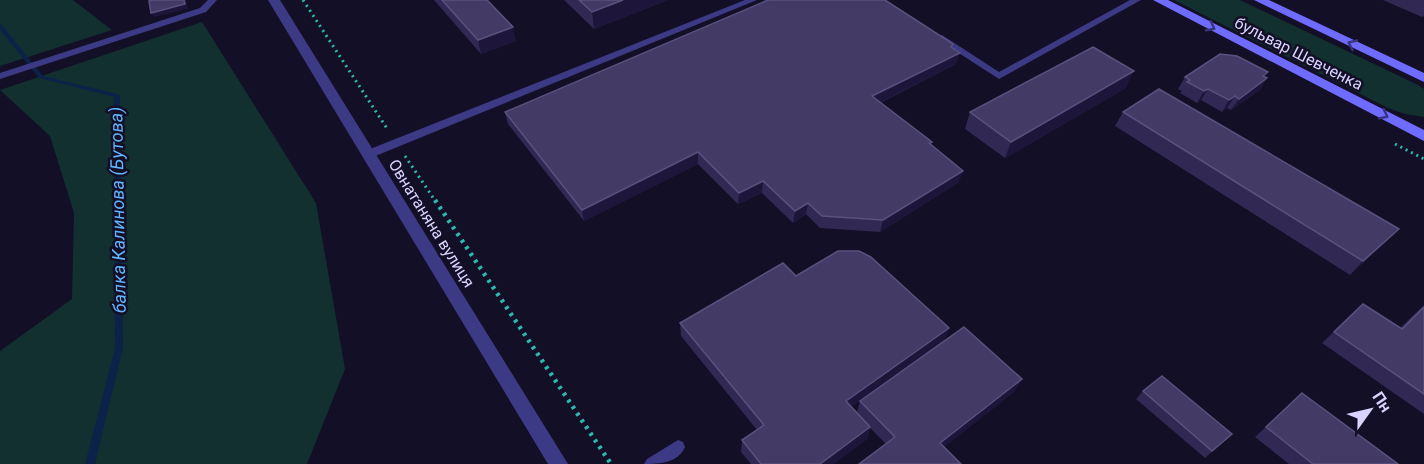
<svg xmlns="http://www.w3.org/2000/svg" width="1424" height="464" font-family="Roboto,sans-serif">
<rect width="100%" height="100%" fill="#130f26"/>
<path fill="#12302f" d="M0 0H73L112 30 0 66Z
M1174 0H1240L1418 85 1424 89V117L1405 114 1388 108Z
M202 22 316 203 345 369 307 464H0V351L72 299 74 213 50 136 0 90Z"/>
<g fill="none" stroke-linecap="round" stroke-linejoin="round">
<path fill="#0c2248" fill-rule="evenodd" d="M0 24 2 25 43 76 117 94 120 96 123 348 95 464H85L115 348 114 97 39 78 0 30Z"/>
<path stroke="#2fb8b0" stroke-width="3" stroke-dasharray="2 4" stroke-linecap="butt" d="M303 0 388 130
M1395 144 1424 159
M405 156 436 202"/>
<path stroke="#2fb8b0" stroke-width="4.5" stroke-dasharray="3 5" stroke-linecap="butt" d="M435 200 611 464"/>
<path fill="#3d3a85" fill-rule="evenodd" d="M208 0H217L206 12 0 79V73L200 8Z
M745 0H757L373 157 369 158 364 154 365 151Z
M1130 0H1141L999 79 934 37 936 35H942L999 72Z
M678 440 683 442 685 447C678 463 660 464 644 464L647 459Z"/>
<path fill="#3d3a85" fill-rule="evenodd" d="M268 0H280L568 464H548Z"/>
<path fill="#6f6bff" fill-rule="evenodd" d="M1153 0H1168L1424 130V141Z
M1254 0H1269L1424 73V82Z"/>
</g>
<path fill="#312854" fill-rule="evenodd" d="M434 0H487L516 41 481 54Z
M564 0H668L594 29Z
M1383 0H1424V16L1422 17Z
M952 47 956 64 880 103 932 142 931 145 959 182 880 232 820 228 806 214 793 223 762 193 738 204 698 164 584 221 508 124 505 113Z
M1185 77H1265L1267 78 1260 90 1231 110 1227 108 1222 112 1201 100 1197 103 1180 93 1182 91 1178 89Z
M1126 88 1005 158 965 129 970 112Z
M1123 112 1399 229 1350 275 1115 126Z
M796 276 949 328 944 341 1015 391 944 447 886 444 870 428 867 439 833 464H751L741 452 742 440 757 430 681 336 680 323ZM924 355 860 401 857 412 851 407Z
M1363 304 1400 328 1424 305V414L1322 343Z
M1143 391 1232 434 1205 458 1136 399Z
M1302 393 1398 464H1289L1255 437Z"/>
<path fill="#1d163a" d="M184 0H186L188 9 154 17 151 13Z
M623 0H668L594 29 592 12Z
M513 27 516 41 481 54 478 40Z
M960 53 956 64 869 108 872 96Z
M1134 71 1126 88 1005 158 1011 142Z
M1268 72 1260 84 1267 78 1260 90 1231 110 1239 99Z
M1208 89 1201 100 1197 103 1204 91Z
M1235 96 1227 108 1222 112 1229 100Z
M698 152V164L584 221 582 210Z
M963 171 959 182 880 232 883 220Z
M763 181 762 193 738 204 739 193Z
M808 203 806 214 793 223 795 211Z
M1399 229 1385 243 1350 275 1363 261Z
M949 328 944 341 843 413 846 401Z
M1022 379 1015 391 935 455 940 443Z
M870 427 867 439 833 464H820Z"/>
<path fill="#433a66" stroke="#5a527e" stroke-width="1.5" d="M152 0H184L185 4 151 13 149 1Z
M442 0H487L513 27 478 40Z
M579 0H623L592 12Z
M768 0H885L953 44 951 47 960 53 872 96 932 142 929 143 963 171 883 220 822 216 808 203 795 211 763 181 739 193 698 152 582 210 505 112Z
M1093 47 1134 71 1011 142 970 112Z
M1220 54 1237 56 1268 72 1263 76 1267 78 1239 99 1235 96 1229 100 1208 89 1204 91 1187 82 1190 80 1185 77Z
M1159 89 1399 229 1363 261 1123 112Z
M838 251H859L871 257 949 328 846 401 870 427 820 464H761L742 440 764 425 680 323 783 263 796 276Z
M1363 304 1402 329 1424 307V394L1334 332Z
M964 327 1022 379 940 443 961 464H859L895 437 860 401Z
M1162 376 1232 434 1212 451 1143 391Z
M1302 393 1398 464H1313L1266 427Z"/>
<defs><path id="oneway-chevron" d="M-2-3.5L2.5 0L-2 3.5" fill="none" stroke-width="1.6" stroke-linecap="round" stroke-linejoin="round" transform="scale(1.5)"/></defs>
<g stroke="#38347d">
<use href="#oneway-chevron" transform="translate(1211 27) rotate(27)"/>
<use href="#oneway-chevron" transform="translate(1352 44) rotate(-155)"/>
<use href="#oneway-chevron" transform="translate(1384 115) rotate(27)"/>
</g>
<g text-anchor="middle" stroke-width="5" stroke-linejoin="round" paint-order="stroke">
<g font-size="16" fill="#d9d4ff" stroke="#130f26">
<text transform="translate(1299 53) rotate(27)" y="6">бульвар Шевченка</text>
<text transform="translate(432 223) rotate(58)" y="6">Овнатаняна вулиця</text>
</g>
<g font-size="18" font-style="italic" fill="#62b6ff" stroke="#130f26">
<text transform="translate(118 210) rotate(-91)" y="6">балка Калинова (Бутова)</text>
</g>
</g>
<g transform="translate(1370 410) rotate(56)" stroke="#130f26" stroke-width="4.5" paint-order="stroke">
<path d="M0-4.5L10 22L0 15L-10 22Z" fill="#d9d4ff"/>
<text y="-9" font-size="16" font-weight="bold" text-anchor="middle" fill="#d9d4ff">Пн</text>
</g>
</svg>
